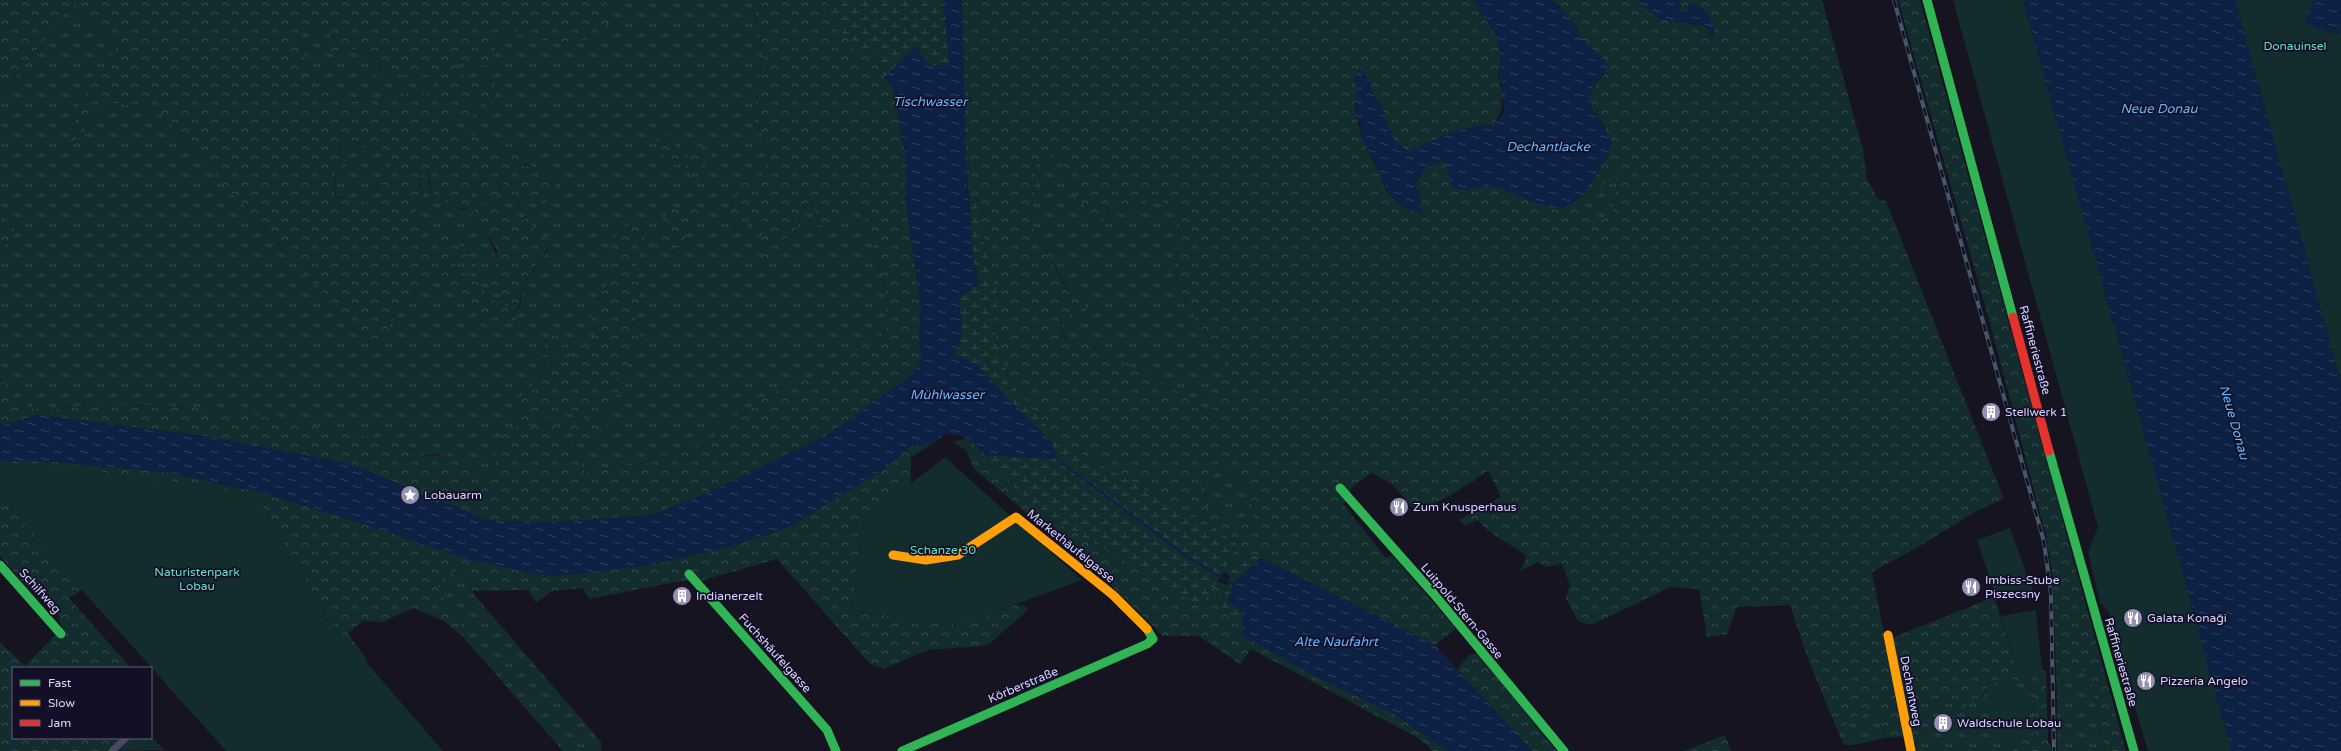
<svg xmlns="http://www.w3.org/2000/svg" width="2341" height="751" font-family="'Varela Round',sans-serif">
<defs>
<pattern id="grass-tufts" width="24" height="20" patternUnits="userSpaceOnUse"><rect width="24" height="20" fill="#132c2d"/><path d="M3 7l-1-3M5 7V3M7 7l1-3M15 17l-1-3M17 17v-4M19 17l1-3" fill="none" stroke="#354a4c"/></pattern>
<pattern id="forest-crowns" width="20" height="18" patternUnits="userSpaceOnUse"><rect width="20" height="18" fill="#132c2d"/><path d="M2 6a3 3 0 1 1 6 0M12 15a3 3 0 1 1 6 0" fill="none" stroke="#354a4c"/></pattern>
<pattern id="wetland-marsh" width="20" height="14" patternUnits="userSpaceOnUse"><rect width="20" height="14" fill="#132c2d"/><path d="M1 5h8M5 5V1M11 12h8M15 12V8" fill="none" stroke="#354a4c"/></pattern>
<pattern id="water-ripples" width="26" height="14" patternUnits="userSpaceOnUse"><rect width="26" height="14" fill="#0d2144"/><path d="M2 4q2-2 4 0t4 0M15 11q2-2 4 0t4 0" fill="none" stroke="#304060"/></pattern>
</defs>
<rect width="100%" height="100%" fill="#161421"/>
<path fill="url(#grass-tufts)" d="M609 0H763L754 16 764 52 753 118 771 153 764 175 739 185 727 218 743 235 749 223 759 216 782 240 796 233 803 204 812 202 818 225H841L852 198 861 208 885 284 888 325 880 338 847 351 820 375 779 389 723 424 711 441 633 466 618 465 585 473 573 447 560 438 502 445 495 454 496 472 483 482C474 475 453 457 443 455 430 452 421 459 410 448L263 416 232 414 196 407 95 404 48 410 34 409 14 399 0 377V252L16 230 0 213V97L73 3 119 45 80 102 68 150 107 102 156 109 367 342 387 335 394 316 421 287 442 279 476 307 478 317 504 324 520 307 523 285 547 252 550 240 537 233 530 223 535 218 526 222 498 206 481 233C511 252 481 283 510 304L506 307 489 297 475 278 458 269 454 261 459 246 440 230 425 242 414 241 419 237 421 227 415 220 422 174 429 177V184C439 196 449 206 464 210L473 202 471 192 480 182 497 195 501 180 515 200 545 204 548 173 527 164 519 166 526 161 531 162 523 154 501 150 481 135H468L448 124 452 114 469 120 468 98 474 97 494 81 465 78 456 64 496 43 511 28 530 40 610 22 607 3Z
M324 26 335 41 321 54 360 48 383 61 375 78 393 72 410 77 424 74 434 82 437 93C425 93 413 93 402 94 368 99 350 105 318 85V76L289 85 305 56 297 42 302 30Z
M348 139 369 148 383 149 394 161 381 179 387 198 369 202 334 197C335 175 335 156 348 139Z
M1056 151 1082 204 1101 225 1110 206 1136 210 1153 196 1180 212 1179 245 1174 261 1179 292 1231 373 1216 422 1184 395 1106 361 1088 340 1071 343 1060 332 1068 313 1089 324 1080 287 1069 292 1031 224 1036 165Z
M1612 170 1622 180 1612 198 1615 214 1596 222 1587 214 1580 198 1596 175 1603 185Z
M1214 467 1227 470 1249 490 1255 519 1239 524 1207 507 1205 491Z
M460 567 469 570 471 591 601 742V751H563L464 638 460 623 437 587Z
M2088 668 2105 751H2057V701H2060V683Z
M2010 678 2030 685 2034 695 2035 731 2025 740 2015 745 2013 751H1915L1919 724 1907 714 1906 706 1948 699 1983 697 1990 681Z
M1875 708 1885 738 1859 744 1844 745 1837 729Z"/>
<path fill="url(#forest-crowns)" fill-rule="evenodd" d="M0 0H609L607 3 610 22 595 38 572 42 530 40 511 28 496 43 491 66 457 64 465 78 494 81 496 94 492 106 488 108 475 97 468 98 476 113 469 120 452 114 448 124 468 135H481L501 150 523 154 533 162 526 161 520 166C534 163 548 173 558 182L545 204 515 200 501 180 497 195 492 198 480 182 478 188 471 192 473 202 471 207C456 213 443 200 432 191L429 177 422 174 419 187 424 194 422 200 418 202 420 206 416 210 419 218 415 220 421 227 419 237 415 241 425 242 440 230 445 229 459 240V246H465L469 254 464 260 454 261 458 269 475 278 489 297 506 307 510 304 484 278 495 271 497 250 490 239 481 233 471 213 484 204 498 206 525 221 527 215 535 217 531 223 537 233 550 240C546 258 532 268 524 284 519 293 523 303 516 310L518 318 504 324 500 329 492 330 478 317 475 307 441 279 421 287 394 316 387 336 367 342 156 109 107 102 67 151 80 102 118 45 73 3 0 97ZM324 26 335 41 320 46 321 54 360 48 383 61 375 78 393 72 410 77 424 74 434 82 437 93C425 94 413 93 402 94 368 99 350 105 318 85V76L304 75 290 84 305 56 297 42 302 30ZM348 139 369 148 383 149 394 161 381 179 386 198 369 202 334 197 335 174 348 164 340 151Z
M763 0H826L829 13 870 51H878L880 71 893 88 905 153V197L921 307 919 344 922 358 911 376 826 436 710 492 652 515 544 523 487 520 350 464 204 436 37 415 3 425 0 424V377L14 399 34 409 48 410 95 404 196 407 232 414 263 416 404 444 415 453 422 447 424 456 443 455 469 459 483 482 496 472 495 453 502 445 501 437 510 428 552 424 560 438 573 447 585 473 618 465 633 466 711 441 723 424 779 389 820 375 847 351 880 338 888 325 885 284 861 208 852 198 841 225 831 229 818 225 812 202 803 204 796 233 782 240 774 257 763 262 761 237 769 228 759 217 749 223 743 235 727 218 739 185 764 175 771 153 753 118 764 52 754 16Z
M962 0H1473L1498 38 1501 63 1498 74 1503 94 1501 111 1496 119 1497 122 1494 126C1471 121 1430 142 1408 152L1393 139 1384 112 1372 91 1368 77C1363 84 1357 89 1355 98 1352 117 1369 159 1381 173 1380 196 1406 207 1422 214L1420 195 1415 186C1421 172 1428 162 1444 161L1448 167 1452 188 1456 190 1460 188 1467 190 1491 185 1534 202 1557 208 1580 198 1587 214 1596 222 1614 214 1612 198 1622 180 1612 170 1603 186 1596 175C1600 167 1608 158 1609 150 1616 117 1566 111 1605 74L1587 44 1580 37 1577 29 1558 5 1551 0H1640L1641 4 1659 19 1705 26 1707 10 1687 14 1682 12 1679 0H1822L1863 150 1867 179 1878 199 1886 201 2004 499 1980 509 1918 547 1872 572 1904 736 1885 738 1875 708 1837 729 1808 659 1790 605 1737 607 1727 634 1707 637 1699 589 1671 587 1591 625 1578 621 1566 598 1570 585 1562 564 1546 567 1538 562 1520 571 1527 556 1487 530 1478 520 1465 525 1459 520 1501 497 1488 471 1451 495 1416 512 1392 484 1371 473 1352 487 1344 505 1386 558 1392 555 1456 629 1435 645 1261 558 1249 554 1230 576 1224 572 1237 544 1202 519 1178 508 1060 442 1009 380 992 324 999 299 991 274 965 144ZM1056 151 1082 204 1101 225 1110 206 1136 210 1153 196 1180 212 1179 245 1174 261 1179 292 1231 373 1210 387 1215 422 1184 395 1120 360 1106 361 1088 340 1071 343 1060 332 1068 313 1090 324 1080 287 1068 292 1031 224 1036 165ZM1214 467 1227 470 1249 490 1255 519 1239 524 1207 507 1205 491Z
M1898 0H1920L2126 751H2105L2088 668 2060 683V701H2057L2053 577 2046 536 1990 323Z
M656 134H666L678 149V166C664 162 658 147 656 134Z
M705 144 711 156 703 170 702 185 687 172V154Z
M690 204 701 214 687 226 685 244 670 251 653 246 657 237 668 230 663 220 668 211Z
M0 213 16 230 0 252Z
M640 221 646 234 637 266 640 302 636 319 643 342 632 353 620 391 596 423H606L609 428 587 441 563 427 567 423H583L586 418 565 413 515 422 522 394 542 377 541 368 568 358 582 346 556 354 538 356 553 334 558 332 564 345 584 344 597 333 586 327 612 271 608 253 616 235 628 225Z
M472 262 483 270 479 275 468 269V264Z
M968 438 986 455 991 467 1048 516 1192 601H1204L1217 581 1226 585 1219 611 1243 623 1315 676 1394 714 1448 751H1433L1420 739 1251 649 1240 664 1199 636H1163L1093 568 974 469 966 450 953 442Z
M934 443 911 457V485L863 520 852 611 929 621 952 620 954 627 1014 605 1025 606 1028 610 990 643 982 646 927 650 884 669 869 663 777 559 700 581 687 580 589 599 583 588 552 591 536 603 528 590 471 591 469 570 460 567 437 587 460 623 464 638 444 621 413 608 383 622 363 621 348 633 367 660 343 684 202 724 82 590 69 598 131 668H13V738H124L109 751H0V642L25 666 62 628 55 606 27 586 0 556V461H45L165 472 263 493 358 522 468 559 534 574 557 576 650 565 727 547 787 528 881 471 911 446Z
M1994 597 2018 671 2046 670 2048 743 2051 745V751H2013L2015 745 2025 740 2035 731 2034 695 2030 685 2010 678 1990 681 1982 697 1971 699 1960 714 1948 699 1906 706 1892 638Z
M1478 653 1556 751H1532L1457 669 1469 655Z
M1917 712 1919 724 1925 729 1918 735 1915 745 1907 714Z
M1725 735 1731 751H1684Z"/>
<path fill="url(#wetland-marsh)" d="M826 0H943L950 65 931 66 915 47 885 77 880 71 878 51H870L859 56 829 13Z
M965 144 991 274 999 299 992 324 1009 380 1060 442 1178 508 1202 519 1237 544 1224 572 1204 601H1192L1048 516 991 467 986 455 1057 459 1051 442 1028 419 954 355 962 334 959 298 979 282 973 258Z
M1249 554 1261 558 1233 584 1228 602 1240 608 1243 623 1219 611 1230 576Z"/>
<path fill="#132c2d" d="M1953 0H2023L2168 519 2231 751H2148L2135 707 2129 704 2134 699 2126 674 2121 670 2122 660 2109 612 2100 603 2088 552 2098 527Z
M2235 0H2341V383Z
M944 458 947 459 1082 580 954 627 952 620 929 621 852 611 863 520Z
M0 463 50 464 60 471H96L134 479 182 482 255 495 329 619 443 751H226L0 497Z
M2010 528 2033 592 2012 600H2006L1996 597 1977 540Z
M2036 610 2042 671 2018 672 2001 616Z
M2001 683C2008 685 2015 687 2021 693 2028 699 2031 721 2029 730 2027 737 2020 739 2015 743 1992 738 1981 710 1989 689Z
M151 737 165 750 116 751 130 738Z"/>
<path fill="url(#water-ripples)" d="M943 0H962L967 185 973 258 979 282 959 298 962 334 954 355 976 364 1051 443 1057 459 986 455 968 438 947 433 934 443 911 446 881 471 787 528 727 547 650 565 557 576 534 574 468 559 358 522 263 493 165 472 45 461H0V424L3 425 37 415 204 436 350 464 487 520 544 523 652 515 710 492 826 436 911 376 922 358 919 344 921 307 905 197V153L893 88 885 77 915 47 931 66 950 65Z
M1473 0H1551L1571 19 1580 37 1608 64C1605 74 1598 79 1593 88 1583 110 1605 123 1612 142 1606 161 1581 212 1556 208 1534 204 1513 193 1493 186 1484 184 1473 192 1460 188L1456 190 1452 188C1448 179 1451 170 1444 161 1428 162 1421 172 1415 186L1420 195 1422 215C1416 210 1408 210 1401 206 1393 200 1381 184 1381 173L1362 140 1361 126 1356 116 1355 99 1358 89 1353 78 1360 69 1368 77 1372 91 1384 112 1393 139 1408 152C1431 142 1469 120 1494 126L1504 112 1502 84 1498 74 1501 63 1498 38Z
M1640 0H1679L1682 12 1687 14 1689 2 1707 10 1715 33 1712 39 1705 26 1659 19 1641 4Z
M2023 0H2235L2341 383V751H2231L2168 519Z
M2313 0H2341V26L2338 35 2305 24Z
M1261 558 1435 645 1532 751H1448L1394 714 1315 676 1241 635 1243 623 1240 608 1228 602 1233 584Z"/>
<g fill="none" stroke-linecap="round" stroke-linejoin="round">
<path stroke="#0d2144" stroke-width="2.5" d="M1057 459 1188 557 1233 584"/>
<path stroke="#4a4962" stroke-width="7" d="M112 751 126 738"/>
<path stroke="#30b455" stroke-width="9" d="M1927 0 2013 317
M2049 451 2134 751
M1340 488 1433 593 1564 751
M0 565 61 634
M689 574 827 730 836 751
M902 751 1147 644 1153 639 1147 629"/>
<path stroke="#ff9f0a" stroke-width="9" d="M893 555 926 560 958 555 1016 517 1113 595 1147 629
M1888 635 1911 751"/>
<path stroke="#e5322d" stroke-width="9" d="M2013 317 2049 451"/>
<defs>
<path id="rail" d="M1894 0 2044 542 2051 594 2054 751"/>
</defs>
<use href="#rail" stroke="#43596b" stroke-width="4"/>
<use href="#rail" stroke="#130f26" stroke-width="2.5" stroke-dasharray="8" stroke-linecap="butt"/>
</g>
<defs>
<symbol id="building-disc" viewBox="-11 -11 22 22"><circle r="9.5" fill="#9591b1" stroke="#130f26"/><path d="M-4-6H4V6H1V3H-1V6H-4ZM-2.5-4.3h1.7v1.8h-1.7ZM.8-4.3h1.7v1.8H.8ZM-2.5-1h1.7V.8h-1.7ZM.8-1h1.7V.8H.8Z" fill="#fff"/></symbol>
<symbol id="sight-disc" viewBox="-11 -11 22 22"><circle r="9.5" fill="#9591b1" stroke="#130f26"/><path d="M0-6L1.8-2.2L6-1.7L2.9 1.2L3.7 5.4L0 3.3L-3.7 5.4L-2.9 1.2L-6-1.7L-1.8-2.2Z" fill="#fff"/></symbol>
<symbol id="restaurant-disc" viewBox="-11 -11 22 22"><circle r="9.5" fill="#9591b1" stroke="#130f26"/><path d="M-5-6h1v4h1v-4h1v4h1v-4h1v5L-1.5 .5V6h-2V.5L-5-1ZM5-6V6H3V1.5H1.5Q1.5-4 5-6Z" fill="#fff"/></symbol>
</defs>
<g fill-rule="evenodd">
<use href="#building-disc" x="1980" y="401" width="22" height="22"/>
<use href="#sight-disc" x="399" y="484" width="22" height="22"/>
<use href="#restaurant-disc" x="1388" y="496" width="22" height="22"/>
<use href="#restaurant-disc" x="1960" y="576" width="22" height="22"/>
<use href="#building-disc" x="671" y="585" width="22" height="22"/>
<use href="#restaurant-disc" x="2122" y="607" width="22" height="22"/>
<use href="#restaurant-disc" x="2135" y="670" width="22" height="22"/>
<use href="#building-disc" x="1932" y="712" width="22" height="22"/>
</g>
<g text-anchor="middle" stroke-width="3.5" stroke-linejoin="round" paint-order="stroke">
<g font-size="12" fill="#5fe0c0" stroke="#130f26">
<text x="2295" y="50">Donauinsel</text>
<text x="943" y="554">Schanze 30</text>
<text x="197" y="576">Naturistenpark<tspan x="197" dy="14">Lobau</tspan></text>
</g>
<g font-size="12" fill="#d9d4ff" stroke="#130f26">
<text transform="translate(2035 350) rotate(75)" y="4">Raffineriestraße</text>
<text transform="translate(1071 546) rotate(39)" y="4">Markethäufelgasse</text>
<text transform="translate(40 591) rotate(48)" y="4">Schilfweg</text>
<text transform="translate(1462 611) rotate(50)" y="4">Luitpold-Stern-Gasse</text>
<text transform="translate(775 653) rotate(48)" y="4">Fuchshäufelgasse</text>
<text transform="translate(2121 662) rotate(74)" y="4">Raffineriestraße</text>
<text transform="translate(1023 685) rotate(-23)" y="4">Körberstraße</text>
<text transform="translate(1911 691) rotate(79)" y="4">Dechantweg</text>
</g>
<g font-size="12" fill="#d9d4ff" stroke="#130f26" text-anchor="start">
<text x="2005" y="416">Stellwerk 1</text>
<text x="424" y="499">Lobauarm</text>
<text x="1413" y="511">Zum Knusperhaus</text>
<text x="1985" y="584">Imbiss-Stube<tspan x="1985" dy="14">Piszecsny</tspan></text>
<text x="696" y="600">Indianerzelt</text>
<text x="2147" y="622">Galata Konaği</text>
<text x="2160" y="685">Pizzeria Angelo</text>
<text x="1957" y="727">Waldschule Lobau</text>
</g>
<g font-size="13" font-style="italic" fill="#62b6ff" stroke="#130f26">
<text x="930" y="106">Tischwasser</text>
<text x="2159" y="113">Neue Donau</text>
<text x="1548" y="151">Dechantlacke</text>
<text x="947" y="399">Mühlwasser</text>
<text transform="translate(2235 422) rotate(74)" y="5">Neue Donau</text>
<text x="1336" y="646">Alte Naufahrt</text>
</g>
</g>
<rect x="12" y="667" width="140" height="72" fill="#130f26" stroke="#625e7d"/>
<rect x="20" y="680" width="20" height="6" fill="#30b455" stroke="#625e7d"/>
<text x="48" y="687" font-size="12" fill="#d9d4ff">Fast</text>
<rect x="20" y="700" width="20" height="6" fill="#ff9f0a" stroke="#625e7d"/>
<text x="48" y="707" font-size="12" fill="#d9d4ff">Slow</text>
<rect x="20" y="720" width="20" height="6" fill="#e5322d" stroke="#625e7d"/>
<text x="48" y="727" font-size="12" fill="#d9d4ff">Jam</text>
</svg>
